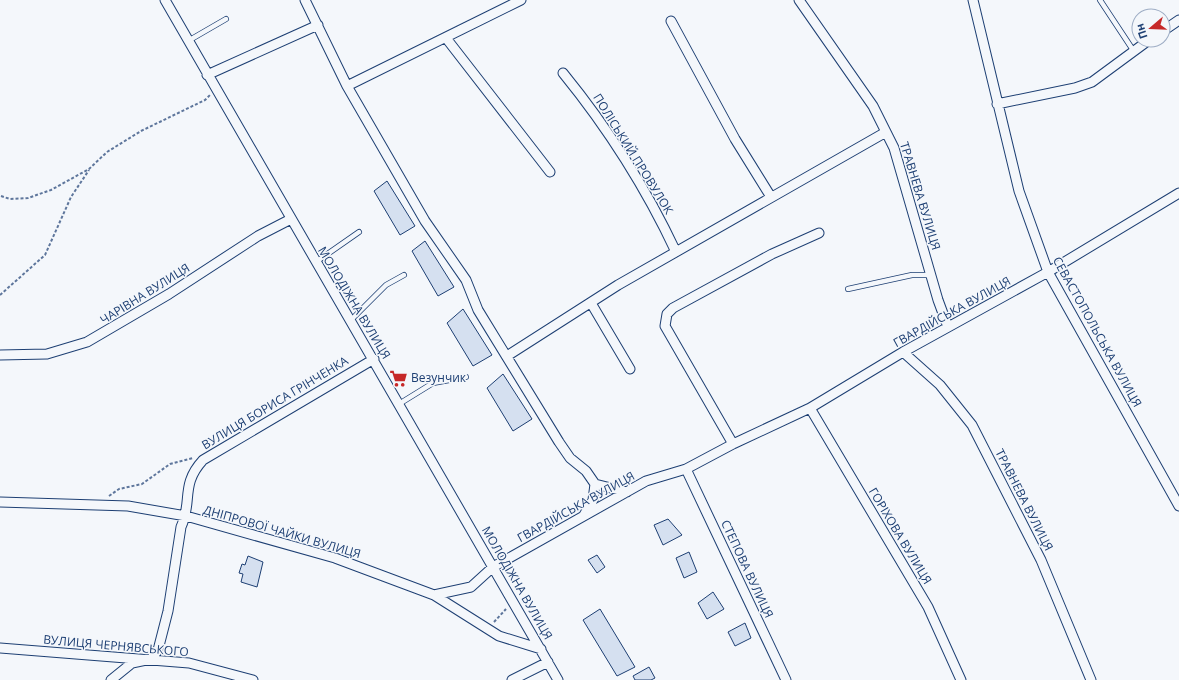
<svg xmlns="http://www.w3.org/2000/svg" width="1179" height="680" font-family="'Open Sans',sans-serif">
<rect width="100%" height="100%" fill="#f4f7fb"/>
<path fill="#d5e0f0" stroke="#1d3f73" d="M387 181 415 226 400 235 374 191Z
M425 241 454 287 438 296 412 251Z
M463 309 492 355 473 366 447 323Z
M503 374 532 419 513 431 487 388Z
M668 519 682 535 663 545 654 525Z
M689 552 697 572 684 578 676 558Z
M597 555 605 567 597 573 588 560Z
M248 556 263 562 257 587 241 582 243 574 239 573 242 564 245 565Z
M713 592 724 609 707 619 698 603Z
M600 609 635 667 617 676 583 620Z
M745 623 751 638 735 646 728 632Z
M649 667 655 678 651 680H635L633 676Z"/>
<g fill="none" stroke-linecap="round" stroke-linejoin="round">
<defs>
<path id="lane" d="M1100 0 1133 50
M188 41 226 19
M316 262 359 232
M848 289 912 275H931
M351 320 386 285 404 275
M399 404 433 383 466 377"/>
<path id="street" d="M165 0 558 680
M305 0 347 86 425 221 466 280 478 310 559 442 570 458 586 471 595 484 593 500 584 515
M799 0 873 106 894 148 938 300 948 327
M973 0 1019 191 1048 272 1179 506
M671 21 735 139 771 197
M1163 31 1179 20
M446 38 550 172
M563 73C607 127 646 188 676 252
M207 75 318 25
M347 86 521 0
M997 104 1075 88 1092 82 1149 40
M591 303 630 369
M903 352 940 385 972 425 1041 560 1091 680
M0 355 47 354 87 342 169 294 258 236 291 219
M507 356 618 285 886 132
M810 408 928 607 961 680
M733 444 665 326 667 314 673 308 772 254 819 233
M686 469 786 680
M595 484 627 492
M0 502 128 506 186 516 335 558 434 595 499 636 541 649
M434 595 471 587 493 567 646 481 686 469 733 444 810 408 903 352 1048 272 1179 193
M0 648 189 663 253 680
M111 680 132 663 151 659 158 650 168 611 181 527C193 501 180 485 203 460L374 359
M512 680 548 662"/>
</defs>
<use href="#lane" stroke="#1d3f73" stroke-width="6"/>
<use href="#street" stroke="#1d3f73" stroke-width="11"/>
<path stroke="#5e769c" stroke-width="2" stroke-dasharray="3 2" stroke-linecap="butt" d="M1 196 10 199 28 198 51 190 89 169 107 152 141 131 205 100 210 95
M0 295 45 255 71 197 89 170
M109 496 119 489 142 484 170 464 193 458
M494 622 506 609"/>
<use href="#lane" stroke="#f4f7fb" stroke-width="4.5"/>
<use href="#street" stroke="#f4f7fb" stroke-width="9"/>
</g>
<defs>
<symbol id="supermarket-bare" viewBox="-9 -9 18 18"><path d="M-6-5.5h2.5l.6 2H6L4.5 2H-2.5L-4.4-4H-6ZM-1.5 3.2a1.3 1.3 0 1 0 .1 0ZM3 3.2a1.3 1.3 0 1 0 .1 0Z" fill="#c62828" stroke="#f4f7fb" stroke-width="2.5" paint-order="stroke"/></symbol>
</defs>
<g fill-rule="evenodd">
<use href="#supermarket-bare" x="386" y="366" width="25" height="25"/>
</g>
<g text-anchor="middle" stroke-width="3" stroke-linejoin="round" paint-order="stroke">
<g font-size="12" fill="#1d3f73" stroke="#f4f7fb">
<text transform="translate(633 154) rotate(58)" y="4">ПОЛІСЬКИЙ ПРОВУЛОК</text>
<text transform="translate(920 196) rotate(73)" y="4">ТРАВНЕВА ВУЛИЦЯ</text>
<text transform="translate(145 294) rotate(-32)" y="4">ЧАРІВНА ВУЛИЦЯ</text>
<text transform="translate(354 303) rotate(59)" y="4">МОЛОДІЖНА ВУЛИЦЯ</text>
<text transform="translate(952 312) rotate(-29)" y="4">ГВАРДІЙСЬКА ВУЛИЦЯ</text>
<text transform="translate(1097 332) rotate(61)" y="4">СЕВАСТОПОЛЬСЬКА ВУЛИЦЯ</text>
<text transform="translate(275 403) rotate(-31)" y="4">ВУЛИЦЯ БОРИСА ГРІНЧЕНКА</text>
<text transform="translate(1024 500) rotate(63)" y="4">ТРАВНЕВА ВУЛИЦЯ</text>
<text transform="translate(576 507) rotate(-29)" y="4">ГВАРДІЙСЬКА ВУЛИЦЯ</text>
<text transform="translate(282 532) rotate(16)" y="4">ДНІПРОВОЇ ЧАЙКИ ВУЛИЦЯ</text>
<text transform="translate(900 536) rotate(59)" y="4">ГОРІХОВА ВУЛИЦЯ</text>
<text transform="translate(747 569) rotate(65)" y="4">СТЕПОВА ВУЛИЦЯ</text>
<text transform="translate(517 583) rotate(60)" y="4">МОЛОДІЖНА ВУЛИЦЯ</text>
<text transform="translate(116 646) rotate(5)" y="4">ВУЛИЦЯ ЧЕРНЯВСЬКОГО</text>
</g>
<g font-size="12" fill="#1d3f73" stroke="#f4f7fb" text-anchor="start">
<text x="411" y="382">Везунчик</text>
</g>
</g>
<g transform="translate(1151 28) rotate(251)"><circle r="19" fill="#f4f7fb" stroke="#9eadc5"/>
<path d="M0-3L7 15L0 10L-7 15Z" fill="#c62828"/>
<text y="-6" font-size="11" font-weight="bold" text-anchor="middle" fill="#1d3f73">Пн</text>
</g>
</svg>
